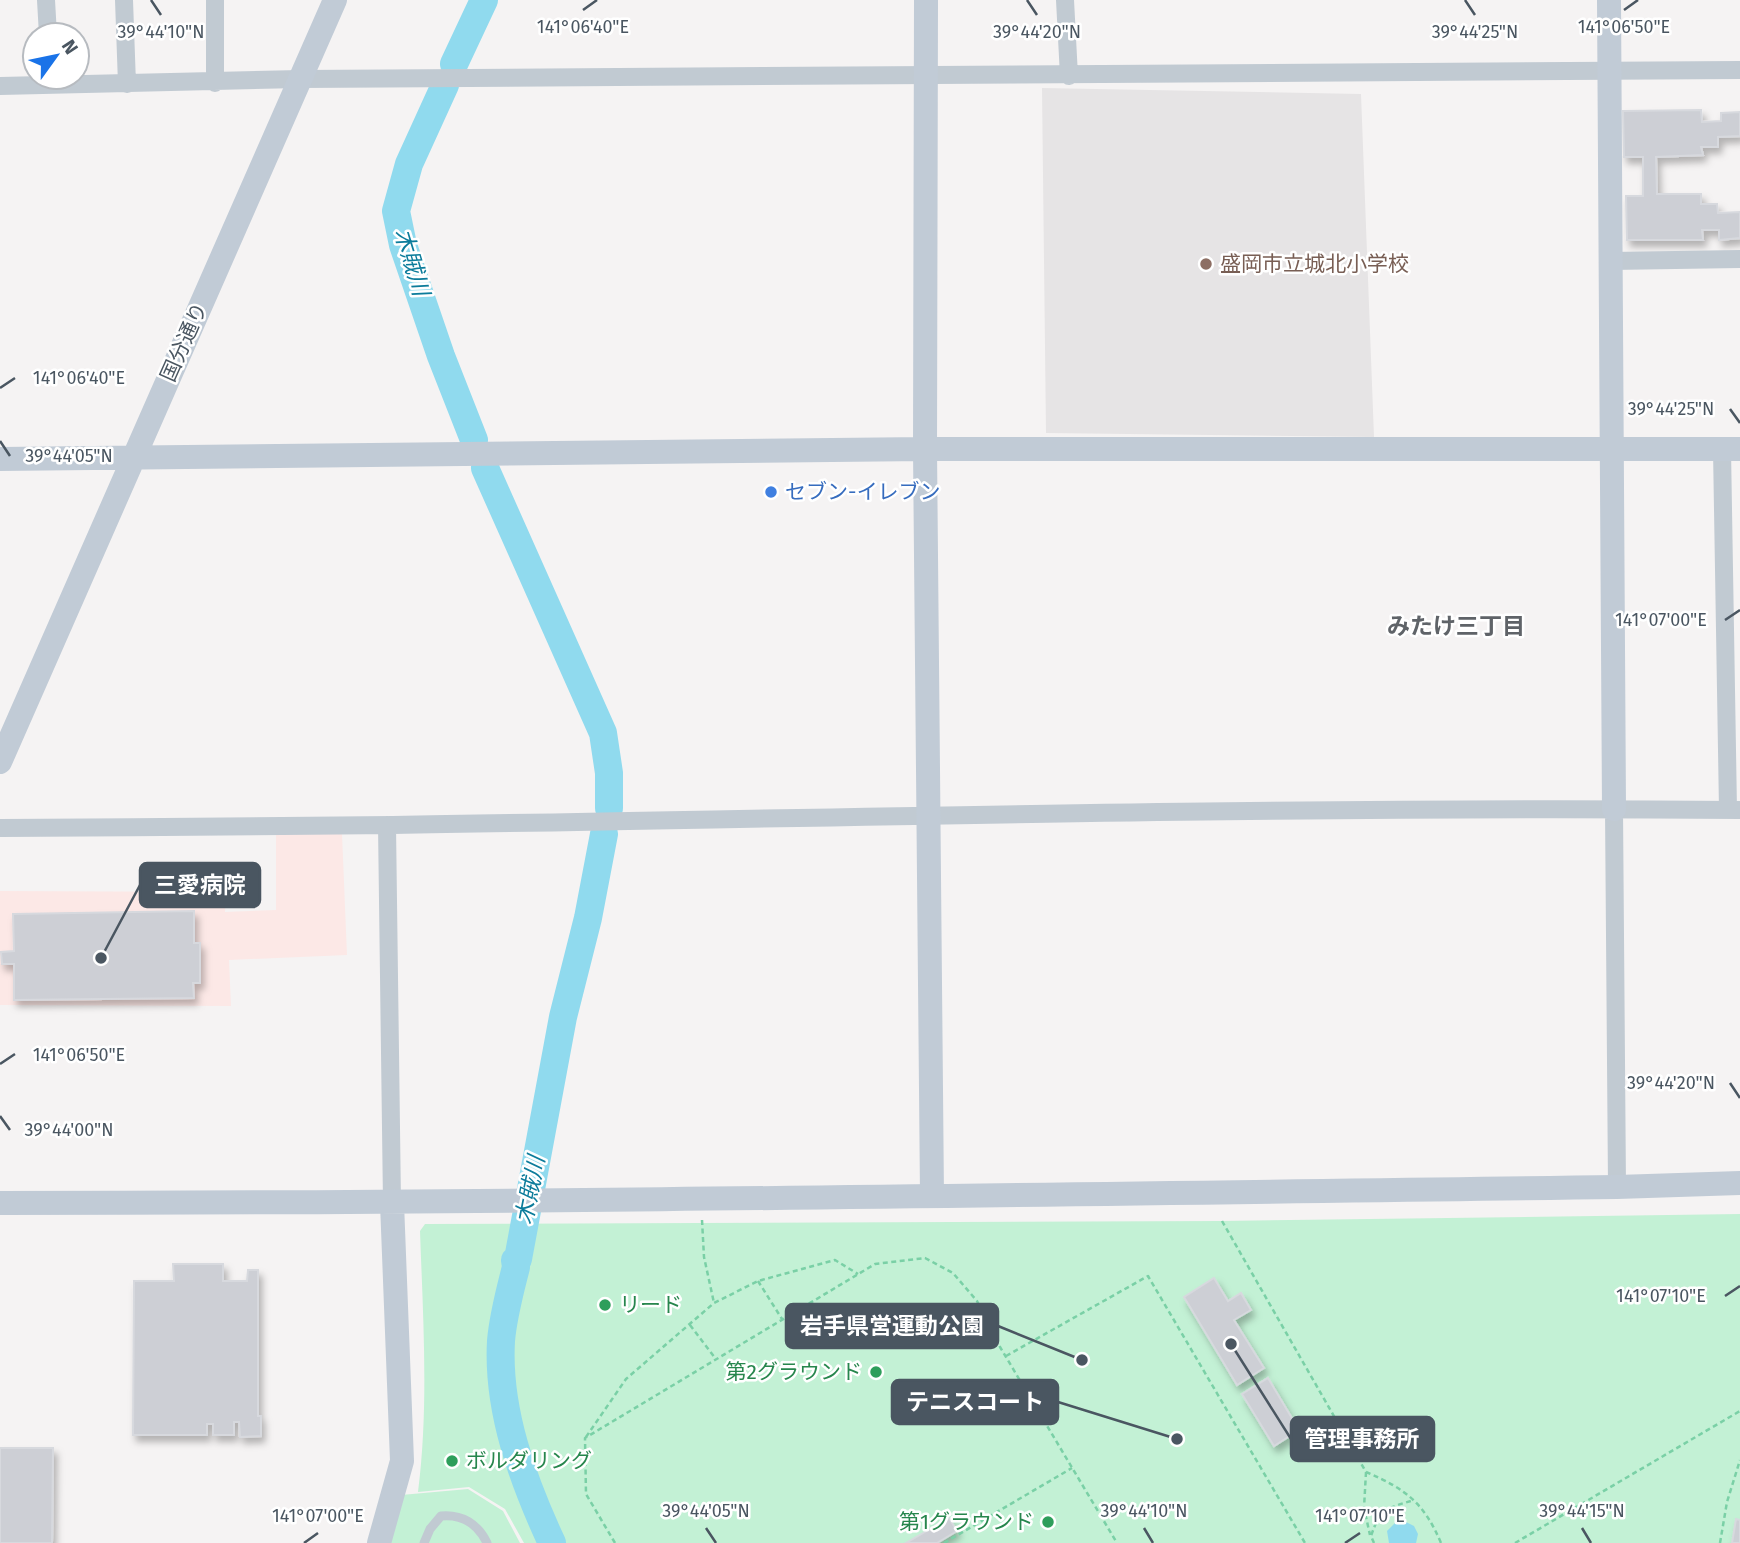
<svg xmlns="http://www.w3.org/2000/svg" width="1740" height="1543" font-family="'Fira Sans','Noto Sans JP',sans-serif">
<defs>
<filter id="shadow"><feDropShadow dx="3.5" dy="6" stdDeviation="3.5" flood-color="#0004"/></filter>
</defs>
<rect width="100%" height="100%" fill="#f5f3f3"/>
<path fill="#e6e4e5" d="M1042 88 1361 94 1374 437 1046 433Z"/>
<path fill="#fce8e6" d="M276 834H342L347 955 229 960 231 1006 0 1005V891L226 892 225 912 276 910Z"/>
<path fill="#c3f1d5" d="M1740 1214V1543H524L505 1509 469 1487 418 1492C429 1406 423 1318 420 1231L425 1224 1222 1221Z
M468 1489 503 1511 520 1543H388L401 1495Z"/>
<path fill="#90daee" d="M1406 1522 1414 1526 1418 1534 1416 1543H1389L1387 1531 1395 1523Z"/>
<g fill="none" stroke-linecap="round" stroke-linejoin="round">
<path stroke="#90daee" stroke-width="28" d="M454 64 484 0
M445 85 409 164 396 211 403 245 441 356 474 440
M485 468 603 733 609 773V808
M552 1543C523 1481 497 1410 501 1341 503 1316 510 1291 516 1267L515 1260 518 1259 563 1017 588 918 604 834"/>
</g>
<path fill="#cdcfd5" stroke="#d7d9de" stroke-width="2" filter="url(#shadow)" d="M1701 110 1702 122 1721 121V113L1740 112V136L1718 137V147H1701L1703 155 1656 157 1657 194H1701V204H1717L1718 213 1740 212V238L1719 240V230H1702L1703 240H1627L1626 196H1643V157H1624L1623 111Z
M194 911V943H200V983H193L194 998 14 1000V964H2L1 952 14 951 13 914Z
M173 1264H223V1281H247L248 1270H258V1416H261V1436L240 1437 239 1422H234V1435H213V1424H207V1435H133L134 1281H174Z
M1214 1278 1228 1301 1241 1293 1251 1310 1234 1320 1264 1368 1237 1385 1184 1297Z
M1268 1378 1299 1430 1274 1446 1242 1394Z
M0 1448H53L52 1543H0Z
M949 1518 957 1531 937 1543H906Z
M1736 1519 1740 1520V1543H1732Z"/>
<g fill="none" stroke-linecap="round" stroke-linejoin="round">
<path stroke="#7ad0a6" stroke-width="2.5" stroke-dasharray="5 3.5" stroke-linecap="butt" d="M702 1220 704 1257 714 1303
M1222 1221 1366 1472C1406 1489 1424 1503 1441 1543
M758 1281 782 1319
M690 1325 715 1358
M1006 1356 1148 1276 1305 1543
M586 1437 626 1379 714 1303 758 1281 835 1260 858 1274
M1366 1472 1364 1508 1370 1535
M615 1543 586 1494 585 1438 875 1264 925 1258 953 1273 977 1301 1000 1347 1117 1543
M944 1543 1072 1468
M1374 1543 1371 1536C1380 1509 1387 1508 1414 1500
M1515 1543 1740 1411
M1720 1543 1727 1502 1740 1460"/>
<path stroke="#c1cad2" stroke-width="9" d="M424 1543 430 1529 441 1516C462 1514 478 1524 487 1543"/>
<path stroke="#c1cad2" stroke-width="18" d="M46 0 48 35
M124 0 127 84
M215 0V83
M1065 0 1069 76
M0 86 300 79 1740 70
M1611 261 1740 259
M1722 449 1728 810
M1614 809 1617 1187
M387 825 392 1203
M0 828C131 827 262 827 393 825 842 818 1291 806 1740 810"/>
<path stroke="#c1cbd6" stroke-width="24" d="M926 0 925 449 932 1196
M1609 0 1614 809
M0 459 925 449H1740
M0 762 335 0
M0 1203C539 1203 1078 1194 1617 1187L1740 1183
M379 1543 402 1461 392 1203"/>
</g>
<path fill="none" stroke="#4a5661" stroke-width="2.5" d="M151 0 161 15M1027 0 1037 15M1465 0 1475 15M583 10 597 0M1624 10 1638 0M0 388 15 378M1730 409 1740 423M0 441 10 456M1725 620 1740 610M0 1064 15 1054M1730 1083 1740 1098M0 1116 10 1130M1725 1296 1740 1286M706 1528 716 1543M1144 1528 1153 1543M1582 1528 1591 1543M304 1543 318 1533M1345 1543 1360 1533"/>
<circle fill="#8d6e63" stroke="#fff" stroke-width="2.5" cx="1206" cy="264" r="7"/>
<circle fill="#3f7fe0" stroke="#fff" stroke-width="2.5" cx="771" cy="492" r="7"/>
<g fill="#2e9e5b" stroke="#fff" stroke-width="2.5">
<circle cx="605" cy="1305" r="7"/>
<circle cx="876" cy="1372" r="7"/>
<circle cx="452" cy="1461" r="7"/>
<circle cx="1048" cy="1522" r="7"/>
</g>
<g text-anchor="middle" stroke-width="5" stroke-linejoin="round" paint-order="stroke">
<g font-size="21" fill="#785e54" stroke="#fff" text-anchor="start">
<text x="1220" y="271">盛岡市立城北小学校</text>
</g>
<g font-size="21" fill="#4a5661" stroke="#fff">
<text transform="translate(184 342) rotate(-66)" y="7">国分通り</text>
</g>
<g font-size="21" fill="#366cbe" stroke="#fff" text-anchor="start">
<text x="785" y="499">セブン-イレブン</text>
</g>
<g font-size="21" fill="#27864d" stroke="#fff" text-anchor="start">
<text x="619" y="1312">リード</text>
<text x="862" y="1379" text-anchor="end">第2グラウンド</text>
<text x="466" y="1468">ボルダリング</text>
<text x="1034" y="1529" text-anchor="end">第1グラウンド</text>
</g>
<g font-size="23" font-style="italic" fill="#0c7c9b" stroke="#fff">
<text transform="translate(412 262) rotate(73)" y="8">木賊川</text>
<text transform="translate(530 1190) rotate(-79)" y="8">木賊川</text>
</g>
<g font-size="23" font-weight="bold" fill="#5f6368" stroke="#fff">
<text x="1456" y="634">みたけ三丁目</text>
</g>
</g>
<g font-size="18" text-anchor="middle" fill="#4a5661" stroke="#fff" stroke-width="5" stroke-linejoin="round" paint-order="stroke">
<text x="583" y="33">141°06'40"E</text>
<text x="1624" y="33">141°06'50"E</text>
<text x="1037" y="38">39°44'20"N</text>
<text x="161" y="38">39°44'10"N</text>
<text x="1475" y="38">39°44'25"N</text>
<text x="79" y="384">141°06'40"E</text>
<text x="1671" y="415">39°44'25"N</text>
<text x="69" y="462">39°44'05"N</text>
<text x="1661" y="626">141°07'00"E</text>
<text x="79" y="1061">141°06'50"E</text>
<text x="1671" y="1089">39°44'20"N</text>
<text x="69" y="1136">39°44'00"N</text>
<text x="1661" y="1302">141°07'10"E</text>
<text x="706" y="1517">39°44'05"N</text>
<text x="1144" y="1517">39°44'10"N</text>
<text x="1582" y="1517">39°44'15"N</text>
<text x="318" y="1522">141°07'00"E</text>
<text x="1360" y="1522">141°07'10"E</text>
</g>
<path fill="none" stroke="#4a5661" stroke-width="2.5" d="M101 958L140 885M1082 1360L998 1326M1177 1439L1058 1402M1231 1344L1291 1439"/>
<g fill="#4a5661" stroke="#fff" stroke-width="2.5">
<circle cx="101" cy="958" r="7"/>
<circle cx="1082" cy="1360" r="7"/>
<circle cx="1177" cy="1439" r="7"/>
<circle cx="1231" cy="1344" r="7"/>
</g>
<g fill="#4a5661" stroke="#4a5661" stroke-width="2.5">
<rect x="140" y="863" width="120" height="44" rx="7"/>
<rect x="786" y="1304" width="212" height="44" rx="7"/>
<rect x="892" y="1380" width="166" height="44" rx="7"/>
<rect x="1291" y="1417" width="143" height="44" rx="7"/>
</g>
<g font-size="23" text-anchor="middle" font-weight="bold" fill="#fff">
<text x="200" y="893">三愛病院</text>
<text x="892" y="1334">岩手県営運動公園</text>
<text x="975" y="1410">テニスコート</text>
<text x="1362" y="1447">管理事務所</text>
</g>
<g transform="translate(56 56) rotate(57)"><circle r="33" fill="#ffffff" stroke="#b7bbc0" stroke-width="2"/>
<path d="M0-5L12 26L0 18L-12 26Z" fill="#1a73e8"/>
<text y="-10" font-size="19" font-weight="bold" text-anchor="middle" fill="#4a5661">N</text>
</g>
</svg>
